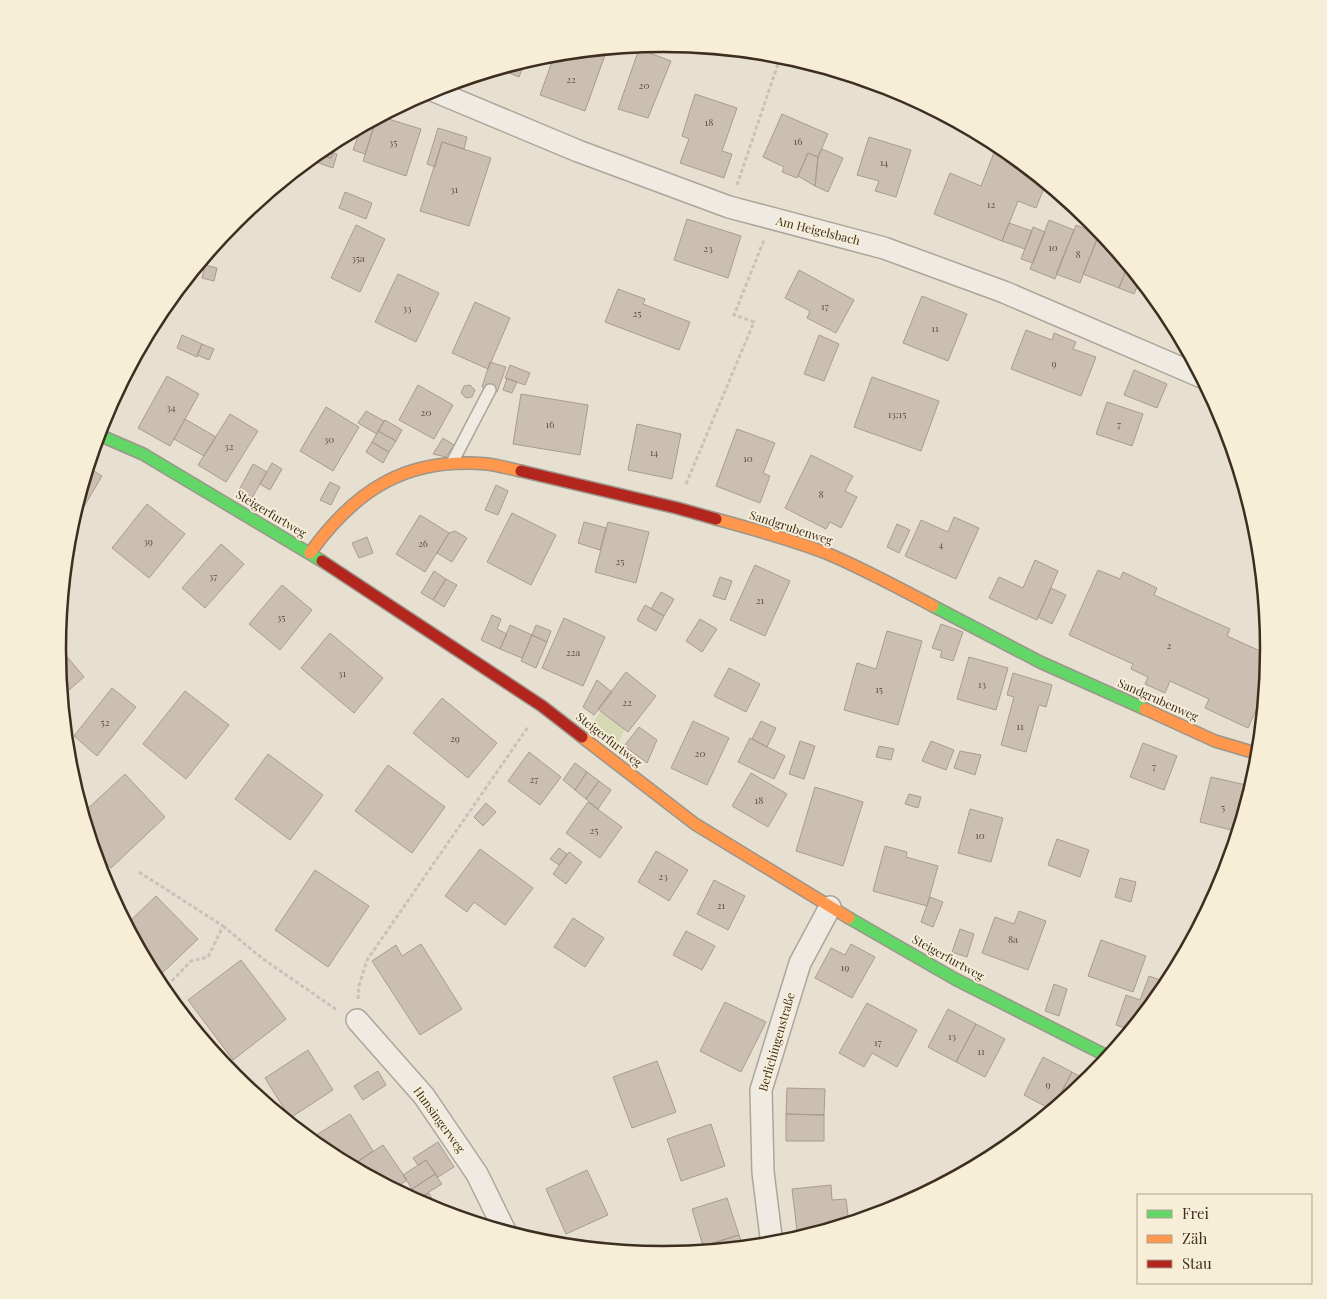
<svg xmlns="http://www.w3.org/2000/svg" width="1327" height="1299" font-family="'Playfair Display',serif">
<rect width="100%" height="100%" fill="#e7e0d1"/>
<path fill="#d6d7b3" d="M601 711 625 729 617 745 592 725Z"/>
<path fill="#cbbfb2" stroke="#a89c90" d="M639 49 671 61 648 118 618 109Z
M592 51 605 55 585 111 540 95 553 59 562 62 566 53Z
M525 62 519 77 499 69Z
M695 94 737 108 722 151 732 154 724 178 680 163 689 139 682 136Z
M782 114 828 134 818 157 808 153 797 178 782 172 784 167 763 157Z
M382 117 421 129 406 176 363 161 376 120Z
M376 120 365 154 353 150 361 128Z
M438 128 467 137 464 149 442 142 435 167 427 164Z
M869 137 911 150 896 197 875 191 879 181 857 175Z
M342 138 340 144 337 143 331 158 318 154 327 146Z
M442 142 491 158 469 226 420 211Z
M997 145 1002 147 1046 183 1036 208 1018 201 1002 241 934 214 950 173 981 186Z
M822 149 843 158 828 192 815 186 818 157Z
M333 153 337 154 333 168 310 160 318 154 331 158Z
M808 153 818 157 815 186 798 176Z
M345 192 372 203 366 219 339 208Z
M687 219 741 236 728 278 674 260Z
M1049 220 1074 230 1055 279 1030 269Z
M1009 223 1032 231 1025 249 1002 241Z
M356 225 385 239 360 292 331 278Z
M1076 225 1099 234 1080 283 1056 274Z
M1033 227 1045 232 1033 263 1021 259Z
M1100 231 1128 265 1119 288 1083 274Z
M205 265 217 268 214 281 202 278Z
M1128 265 1140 280 1134 294 1119 288Z
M799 270 854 300 836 333 807 318 810 311 785 298Z
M398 274 439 293 416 342 375 322Z
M618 289 645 299 643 304 690 322 679 350 605 322Z
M922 296 967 314 948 361 903 343Z
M475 302 510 318 488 369 452 353Z
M1162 306 1167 313 1171 321 1158 316Z
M1026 330 1052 340 1054 333 1076 342 1073 349 1096 357 1081 396 1011 369Z
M182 335 202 344 197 357 177 348Z
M819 335 839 344 824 381 804 374Z
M202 344 214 349 209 360 197 355Z
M490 362 506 367 497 392 482 387Z
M510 365 530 373 525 385 505 378Z
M1134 370 1167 384 1157 408 1124 395Z
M167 376 199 394 170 446 138 428Z
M872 377 939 401 921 451 854 427Z
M507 378 517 382 512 393 503 390Z
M418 385 453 405 434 439 399 420Z
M470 385 475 390 472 397 466 398 461 393 464 386Z
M521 394 588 405 580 455 513 444Z
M1107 402 1143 414 1132 446 1096 434Z
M326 407 359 427 333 471 300 451Z
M366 411 384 421 377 434 358 423Z
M230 414 258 431 226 482 198 465Z
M185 419 216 437 204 456 174 439Z
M385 420 402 430 396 441 378 431Z
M637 424 681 434 672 479 628 470Z
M737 429 775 443 763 473 770 476 760 503 716 486Z
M378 431 396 441 389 452 372 442Z
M443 438 454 445 446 457 433 454Z
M372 442 389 452 383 463 366 452Z
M811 455 853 476 845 491 857 497 841 528 830 522 826 529 785 508Z
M272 463 282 469 270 490 260 484Z
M253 464 267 472 252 498 239 490Z
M89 468 102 476 69 532V531Z
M330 482 340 487 331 505 320 500Z
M496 485 508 491 498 515 485 510Z
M147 504 185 534 149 578 112 548Z
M512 513 556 535 531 585 487 562Z
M420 515 449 533 425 572 396 554Z
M954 517 979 528 956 579 905 556 921 520 948 532Z
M584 522 606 528 600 550 578 543Z
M608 522 649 532 636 583 595 572Z
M897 524 910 530 899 553 887 547Z
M455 531 467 538 452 562 437 553 449 533Z
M367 537 373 553 359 558 352 543Z
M221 544 244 564 205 608 182 588Z
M1035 560 1058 571 1037 620 989 598 999 577 1023 588Z
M755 565 790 581 765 636 730 620Z
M1098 570 1120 579 1123 572 1157 588 1154 595 1230 629 1227 636 1269 655 1265 690 1248 728 1205 708 1209 699 1170 681 1165 693 1145 684 1148 677 1131 669 1133 664 1069 635Z
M434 571 446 579 433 600 421 593Z
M720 577 732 581 725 600 713 596Z
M446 579 457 585 444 607 433 600Z
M282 585 312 610 280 650 249 624Z
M1051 588 1066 595 1052 624 1038 617Z
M661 592 674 599 664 616 651 609Z
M645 605 664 616 656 631 637 620Z
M492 615 501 619 497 629 507 634 500 649 481 640Z
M564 618 605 637 583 686 542 668Z
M700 619 717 629 702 652 686 641Z
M941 624 963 632 953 661 940 657 942 651 932 648Z
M510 625 532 635 522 658 500 649Z
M536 625 551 631 547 642 532 635Z
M887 631 922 641 898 725 844 710 857 663 876 669Z
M330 633 383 678 354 713 301 668Z
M532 635 547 642 536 668 521 661Z
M58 646 84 677 62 696 58 649Z
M969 657 1008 668 996 710 957 699Z
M729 668 760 684 746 712 714 696Z
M626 672 656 696 628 732 598 709Z
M1013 673 1052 685 1046 707 1039 705 1026 752 1001 745 1014 697 1007 695Z
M597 680 612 692 594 715 583 707Z
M112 688 136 707 97 756 74 736Z
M185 691 229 725 186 779 143 744Z
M442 698 497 743 468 778 413 733Z
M693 721 729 738 707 785 671 768Z
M761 721 776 728 767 747 752 739Z
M639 727 657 740 647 763 624 746Z
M750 738 785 756 774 779 738 762Z
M800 741 815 746 804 779 789 774Z
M931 741 954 750 946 770 922 761Z
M1143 743 1177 756 1164 790 1130 777Z
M879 746 894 749 891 760 876 757Z
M960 751 981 755 975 775 954 768Z
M529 752 561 777 540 805 508 781Z
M268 754 323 795 290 840 235 799Z
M575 763 587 772 575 790 563 780Z
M388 765 445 807 412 853 355 811Z
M587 772 599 781 586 799 575 790Z
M751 773 787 794 768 827 732 806Z
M125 774 165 817 111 868 95 851 83 813Z
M1211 777 1246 785 1235 831 1200 822Z
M599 781 611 790 598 809 586 799Z
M815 787 863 802 843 866 796 851Z
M1245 791 1250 792 1237 835 1234 834Z
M909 794 921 797 918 808 905 804Z
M588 802 622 827 600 858 566 833Z
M486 803 496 812 483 826 474 817Z
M970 809 1003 818 991 862 958 853Z
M1057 839 1089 850 1080 877 1048 865Z
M885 846 907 852 906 857 938 866 927 906 873 891Z
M559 848 567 854 559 865 550 859Z
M480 849 533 888 505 925 474 902 467 912 445 896Z
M656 851 688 870 669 901 638 882Z
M569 852 582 862 566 884 553 874Z
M315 870 369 906 328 967 275 930Z
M1120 878 1136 882 1131 902 1115 897Z
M714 880 745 896 728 930 697 914Z
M156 896 198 939 156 979 127 924Z
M930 897 943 902 933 927 921 922Z
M1019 911 1046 921 1028 970 982 953 995 917 1014 924Z
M573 918 604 938 585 967 554 947Z
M960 929 974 934 967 957 952 952Z
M686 931 715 946 702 970 673 955Z
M1101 940 1146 956 1133 992 1088 976Z
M421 944 462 1009 420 1035 372 961 396 945 402 956Z
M851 944 875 957 852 998 815 978 831 948 845 955Z
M241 960 286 1019 233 1060 188 1000Z
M1149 976 1169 983 1131 1030 1116 1025 1126 995 1140 1000Z
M1054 984 1067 989 1059 1016 1045 1011Z
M725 1002 766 1022 741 1072 700 1051Z
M867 1003 917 1030 897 1067 872 1053 864 1067 839 1053Z
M948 1009 976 1024 956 1062 928 1047Z
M976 1024 1005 1039 985 1077 956 1062Z
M308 1050 333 1090 290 1118 265 1078Z
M1043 1057 1072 1072 1052 1110 1024 1095Z
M657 1061 676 1112 632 1128 613 1077Z
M378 1071 386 1085 363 1100 354 1086Z
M1072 1072 1088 1081 1052 1110Z
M787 1088 825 1089 824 1115 786 1114Z
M350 1114 373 1151 351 1166 327 1153 310 1139Z
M786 1114 824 1115V1141H786Z
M711 1124 725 1166 681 1181 667 1139Z
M438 1142 454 1167 438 1177 426 1160 418 1165 413 1158Z
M383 1145 407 1180 394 1189 351 1166Z
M426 1160 435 1174 412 1189 403 1175Z
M587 1170 608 1215 566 1234 546 1189Z
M435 1174 442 1184 419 1198 412 1189Z
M831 1185 832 1200 846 1199 849 1223 798 1239 792 1189Z
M429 1193 438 1211 415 1200Z
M727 1198 739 1235 703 1246 692 1209Z
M739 1235 743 1247 705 1251 703 1246Z
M602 1242 605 1250 587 1248Z"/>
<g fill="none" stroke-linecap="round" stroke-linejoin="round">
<defs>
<path id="lane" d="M453 461 490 390"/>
<path id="street" d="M432 90 578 151 729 207 884 248 1004 292 1202 377
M357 1020 424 1096 477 1174 505 1231
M772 1245 763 1172 761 1090 800 963 830 907"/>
<path id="fast" d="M99 435 143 454 322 561
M933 606 1040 662 1145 709
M849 918 955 979 1109 1057"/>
<path id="slow" d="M716 519C753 529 790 539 826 553 862 568 897 587 933 606
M310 553C356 489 407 457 487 464 498 465 510 469 521 471
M1145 709 1215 741 1259 754
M582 737 695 824 849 918"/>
<path id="jam" d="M521 471 677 508 716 519
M322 561 542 706 582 737"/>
</defs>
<use href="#lane" stroke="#ada599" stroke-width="14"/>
<use href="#street" stroke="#ada599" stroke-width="24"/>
<use href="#fast" stroke="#9c958a" stroke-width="14"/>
<use href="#slow" stroke="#9c958a" stroke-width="14"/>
<use href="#jam" stroke="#9c958a" stroke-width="14"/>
<path stroke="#c8c2b9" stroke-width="3" stroke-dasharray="4 2.5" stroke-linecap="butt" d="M737 185 781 55
M686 484 754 322 734 315 764 240
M139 872 223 926 208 957 191 961 163 990
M223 926 263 959 337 1010
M358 999 359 986 367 960 528 727"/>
<use href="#lane" stroke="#efebe3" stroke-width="11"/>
<use href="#street" stroke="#efebe3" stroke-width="21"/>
<use href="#fast" stroke="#63d668" stroke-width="11"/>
<use href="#slow" stroke="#ff974d" stroke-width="11"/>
<use href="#jam" stroke="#b3261e" stroke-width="11"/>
</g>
<g text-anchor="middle" stroke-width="4" stroke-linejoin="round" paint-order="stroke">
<g font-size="10" fill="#605244">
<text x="571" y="83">22</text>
<text x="644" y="89">20</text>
<text x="709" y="126">18</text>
<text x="798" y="145">16</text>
<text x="393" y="146">35</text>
<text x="884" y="166">14</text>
<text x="454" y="193">31</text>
<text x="991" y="208">12</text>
<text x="1053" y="251">10</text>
<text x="708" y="252">23</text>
<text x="1078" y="258">8</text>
<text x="358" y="262">35a</text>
<text x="825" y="310">17</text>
<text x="407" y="312">33</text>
<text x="637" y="317">25</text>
<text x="935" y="332">11</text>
<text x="1054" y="367">9</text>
<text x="171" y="411">34</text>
<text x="426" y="416">20</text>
<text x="897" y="418">13;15</text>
<text x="550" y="428">16</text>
<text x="1119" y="428">7</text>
<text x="329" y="443">30</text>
<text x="229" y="450">32</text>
<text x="654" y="456">14</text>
<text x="748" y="462">10</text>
<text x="821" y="498">8</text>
<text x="148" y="545">39</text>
<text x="423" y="547">26</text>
<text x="941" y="548">4</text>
<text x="620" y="565">25</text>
<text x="213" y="580">37</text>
<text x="760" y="604">21</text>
<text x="281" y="621">35</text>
<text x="1169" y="649">2</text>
<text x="573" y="656">22a</text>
<text x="342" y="677">31</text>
<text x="982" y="688">13</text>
<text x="879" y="693">15</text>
<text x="627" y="706">22</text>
<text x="105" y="726">52</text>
<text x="1020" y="730">11</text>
<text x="455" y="742">29</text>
<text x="700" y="757">20</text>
<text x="1154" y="770">7</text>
<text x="534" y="783">27</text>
<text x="759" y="804">18</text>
<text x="1223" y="811">5</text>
<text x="594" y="834">25</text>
<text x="980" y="839">10</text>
<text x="663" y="880">23</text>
<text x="721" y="909">21</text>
<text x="1013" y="943">8a</text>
<text x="845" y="971">19</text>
<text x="952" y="1040">13</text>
<text x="878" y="1046">17</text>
<text x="981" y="1055">11</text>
<text x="1048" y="1088">9</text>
</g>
<g font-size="12" fill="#3d2e20" stroke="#f7eed8">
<text transform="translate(818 231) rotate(14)" y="4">Am Heigelsbach</text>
<text transform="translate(271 514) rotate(31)" y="4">Steigerfurtweg</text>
<text transform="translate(791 528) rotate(18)" y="4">Sandgrubenweg</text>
<text transform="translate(1158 700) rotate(24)" y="4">Sandgrubenweg</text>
<text transform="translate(609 740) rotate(38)" y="4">Steigerfurtweg</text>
<text transform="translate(948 958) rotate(29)" y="4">Steigerfurtweg</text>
<text transform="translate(777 1042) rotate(-74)" y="4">Berlichingenstraße</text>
<text transform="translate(439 1120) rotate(54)" y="4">Hunsingerweg</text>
</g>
</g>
<path d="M0 0H1327V1299H0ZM66 649a597 597 0 1 1 1194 0a597 597 0 1 1-1194 0Z" fill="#f7eed8" fill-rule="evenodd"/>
<path fill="none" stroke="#3d2e20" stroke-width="2.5" d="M66 649a597 597 0 1 1 1194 0a597 597 0 1 1-1194 0Z"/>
<rect x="1137" y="1194" width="175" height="90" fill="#f7eed8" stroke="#ada18e"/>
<rect x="1147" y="1210" width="25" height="8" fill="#63d668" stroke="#ada18e"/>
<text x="1182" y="1219" font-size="15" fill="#3d2e20">Frei</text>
<rect x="1147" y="1235" width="25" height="8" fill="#ff974d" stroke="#ada18e"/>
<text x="1182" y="1244" font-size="15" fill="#3d2e20">Zäh</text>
<rect x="1147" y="1260" width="25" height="8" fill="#b3261e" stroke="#ada18e"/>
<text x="1182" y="1269" font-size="15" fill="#3d2e20">Stau</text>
</svg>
